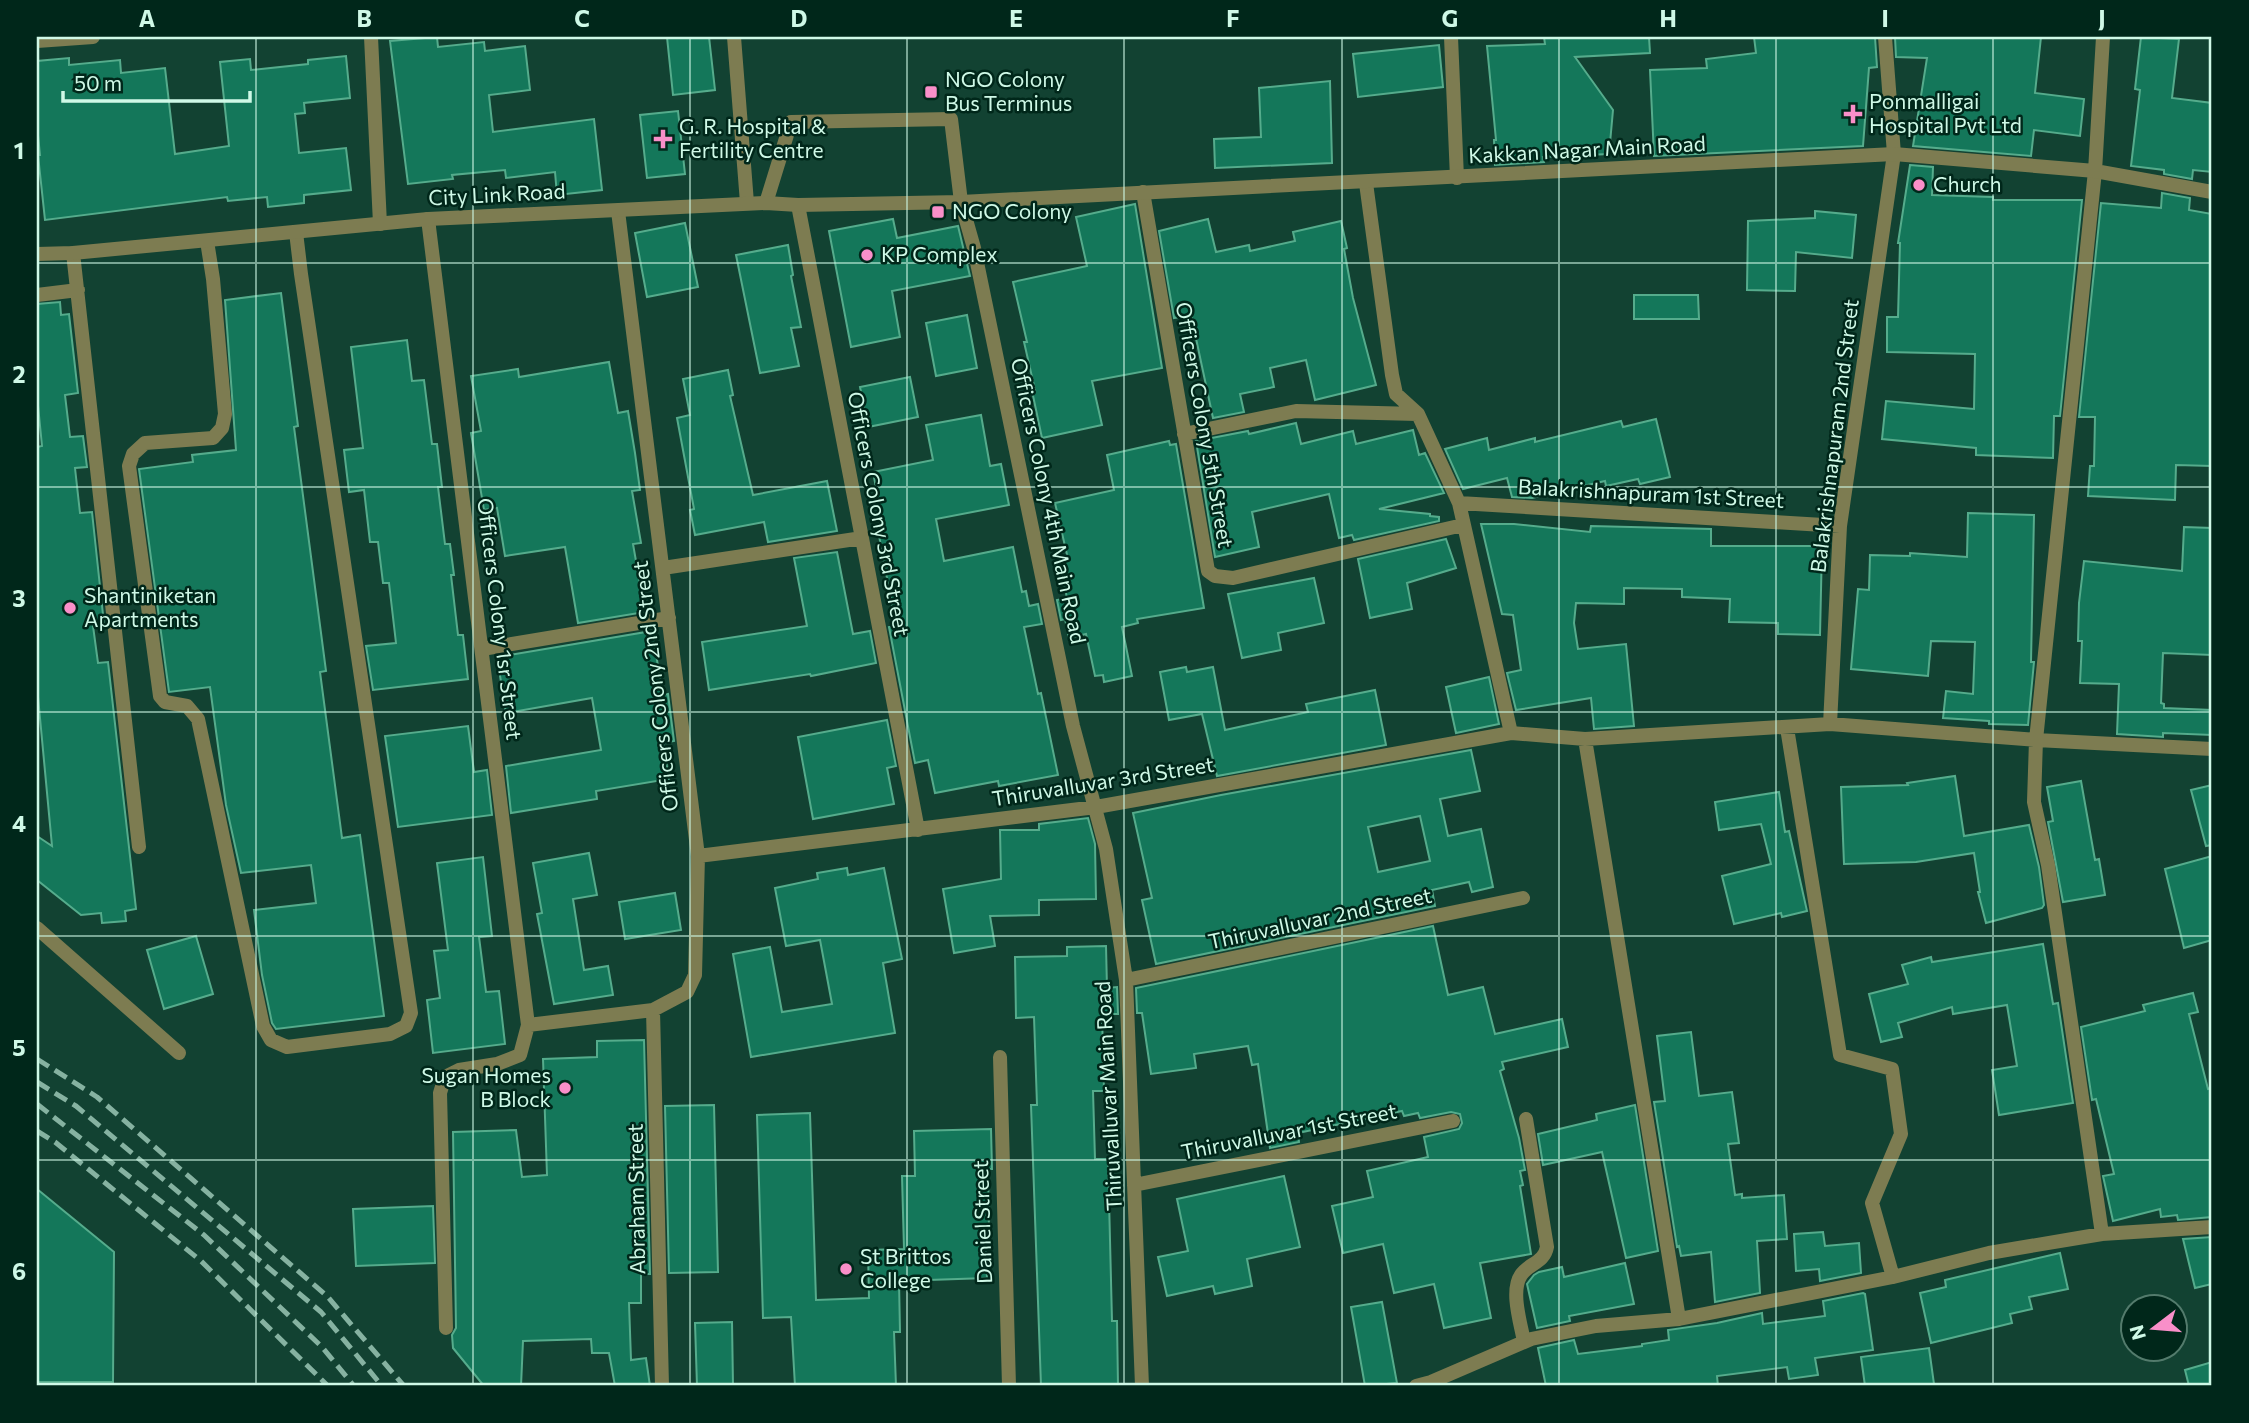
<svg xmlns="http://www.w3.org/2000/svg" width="2249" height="1423" font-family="Commissioner,sans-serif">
<rect width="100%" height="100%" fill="#124232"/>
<path fill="#14775a" stroke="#55ac8c" stroke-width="2" fill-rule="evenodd" d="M437 37 438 47 484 42 485 51 525 46 530 90 489 95 493 132 594 119 602 190 557 195 555 172 506 178 505 170 452 175 453 179 408 184 390 41Z
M667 37H709L715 90 673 95Z
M1544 37H1649L1650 53 1575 57 1613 110 1609 154 1543 157 1544 162 1495 165 1494 140H1496L1487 46 1545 44Z
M1754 37H1875L1877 67 1869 68 1863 146 1654 156 1650 70 1707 68 1706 59 1756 53Z
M1895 37H2041L2035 93 2084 99 2080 136 2034 130 2031 156 1913 146 1927 58 1896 57Z
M2141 37 2179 39 2172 98 2212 103V172L2193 170 2192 179 2164 174V170L2131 166 2140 90 2135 89Z
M1439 45 1443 87 1358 97 1353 54Z
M346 56 350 98 304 103 305 113 295 114 299 153 346 148 351 190 304 195V203L268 207 267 197 228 201 227 197 45 220 38 155H40L37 125V61L69 58V65L120 60 121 73 165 68 175 154 229 146 220 62 250 59 251 70 308 64V60Z
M1330 81 1332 163 1215 168 1214 139 1261 137 1259 88Z
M678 111 685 174 647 178 640 115Z
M1910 165 1933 167 1932 195 1993 197V200H2082L2060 416H2054L2053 458 1976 455V448L1882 439 1886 401 1974 409 1975 354 1887 352V317H1898L1900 243H1898Z
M2162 193 2190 198 2189 210 2212 214V466L2176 465 2175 500 2088 496 2090 466H2094L2095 417H2079L2101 203 2161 208Z
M1135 204 1162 368 1092 381 1102 425 1042 438 1032 391 1035 390 1024 342H1027L1013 282 1087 266 1076 217Z
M1815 211 1856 215 1852 258 1796 252 1795 291 1747 290 1748 221 1815 218Z
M893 219 897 238 958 226 970 276 892 291 900 337 851 347 829 231Z
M1208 219 1216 252 1249 245 1250 251 1295 241 1293 232 1341 221 1347 248 1344 249 1353 298 1376 385 1315 400 1306 360 1270 368 1274 387 1240 394 1244 412 1213 418 1191 315 1174 318 1159 231Z
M685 223 698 287 647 297 635 233Z
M788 245 793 275 791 276 801 327 791 328 799 366 760 373 736 255Z
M281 293 298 426 294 427 326 671 320 672 342 838 360 835 384 1016 276 1029 272 1023 262 975 254 910 316 903 311 865 241 873 226 805 210 687 169 692 139 469 193 462 192 455 236 450 225 300Z
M1634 295H1698L1699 319H1634Z
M60 302 61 315 69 314 78 393 65 395 70 437 83 436 87 467 75 468 80 513 92 512 104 624 93 626 98 663 108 662 136 909 125 911 126 921 102 923 101 913 81 915 37 880V836L52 846 37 686V447L42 446 37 395V304Z
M967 315 977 368 936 376 926 323Z
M407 340 412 381 424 380 432 444H437L442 487H438L445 544H450L454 575H451L458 635H463L468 679 373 690 366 646 396 643 389 583H383L378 542H370L364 490 349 492 344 450 363 448 351 347Z
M609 362 618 413 628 411 635 453 640 490 632 491 641 543 633 544 645 612 578 623 565 547 505 556 497 508 484 510 472 439 471 433 481 431 471 376 518 369 519 377Z
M728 370 733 395 730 396 753 495 827 481 837 531 768 542 764 522 695 535 690 510 694 509 677 418 690 415 683 379Z
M910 377 918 417 868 427 860 387Z
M981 415 990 466 1001 464 1009 505 936 519 944 561 1013 547 1022 592 1026 591 1029 606 1038 604 1042 624 1024 627 1038 694 1041 693 1058 775 999 786 998 781 935 793 928 760 915 763 889 627 896 626 877 525 883 524 873 472 933 460 926 425Z
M1656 419 1670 477 1640 484 1638 479 1606 486 1605 481 1532 498 1512 497 1507 478 1463 489 1445 449 1487 438 1489 450 1535 438V442L1621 421 1623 427Z
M1296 423 1301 444 1353 431 1356 444 1413 430 1419 455 1425 453 1444 493 1379 509 1430 514V516L1439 517V521L1354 540 1352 535 1339 538 1329 494 1252 512 1259 547 1215 557 1196 441 1248 431 1249 434Z
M1169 441 1170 445 1176 444 1204 608 1137 619 1138 623 1122 627 1132 676 1104 682 1103 675 1095 676 1086 634 1069 638 1065 619 1061 620 1057 600 1067 598 1059 561 1068 559 1055 503 1114 490 1107 455Z
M1968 513 2034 515 2031 662H2034L2028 725 1989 724V721L1943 718 1946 691 1973 694 1975 642 1931 641 1928 676 1851 669 1858 589 1869 590 1870 555 1910 556V553L1967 557Z
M1481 524H1514L1590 532 1591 526 1711 529V546H1822L1820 635 1778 634V623L1729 622 1730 599 1682 597V589L1624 588V604L1576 603 1574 623 1578 649 1626 644 1634 726 1594 729 1591 698 1516 710 1507 673 1521 670 1513 615 1502 614Z
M2184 527 2212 528V655L2163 653 2161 703 2164 704V708L2212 710V735L2163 733V737L2117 734 2119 684 2080 683 2082 641H2078L2079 603 2084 561 2182 571Z
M1446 539 1456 568 1407 583 1412 609 1370 618 1358 559Z
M837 552 853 634 870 631 876 663 811 676 810 674 709 690 702 642 807 626 794 558Z
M1314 578 1324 623 1278 633 1281 650 1242 658 1228 594Z
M652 631 663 695 668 694 674 741 663 743 669 779 596 791 597 799 511 813 506 766 601 750 592 698 506 713 497 657Z
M1186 667 1187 672 1213 667 1225 730 1308 712 1306 704 1375 690 1386 745 1217 776 1202 714 1169 720 1160 672Z
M1489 677 1499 724 1456 733 1446 687Z
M887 720 896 766 887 768 894 804 813 819 798 737Z
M468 726 474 772 487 770 492 815 398 827 385 736Z
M1471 750 1480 791 1440 799 1448 836 1481 829 1493 887 1472 892 1469 882 1432 890 1435 906 1156 964 1142 900 1152 898 1133 813 1221 795ZM1420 816 1430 861 1378 872 1368 827Z
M1955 776 1964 836 2029 825 2039 867 2044 905 2042 908 1986 923 1978 892H1980L1974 853 1916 862 1844 864 1841 787 1908 785 1907 783Z
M2081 781 2095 860 2099 859 2105 895 2063 902 2048 822 2053 821 2047 787Z
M2212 785V845L2206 846 2191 790Z
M1779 792 1785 832 1789 831 1807 911 1782 917 1781 913 1734 924 1722 876 1771 864 1761 824 1719 830 1715 802Z
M1088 818 1095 844 1096 899 1039 900V915L990 916 995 946 954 953 943 889 1001 879 1000 830H1039V824Z
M589 853 597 895 573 899 584 970 608 966 613 995 554 1004 537 914 542 913 533 863Z
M2212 856V940L2184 948 2165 869Z
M483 857 492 936 479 937 486 992 499 991 505 1044 433 1053 427 1000 440 998 434 951 448 950 437 863Z
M847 868 848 875 884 868 902 959 883 963 895 1033 751 1057 733 954 770 947 782 1012 832 1004 820 940 786 946 775 888 818 879 817 873Z
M675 893 681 930 625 939 619 902Z
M1433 926 1448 995 1483 987 1495 1034 1562 1019 1568 1047 1502 1062 1504 1069 1500 1071 1519 1138 1525 1170 1520 1171 1523 1185 1520 1186 1531 1254 1480 1263 1491 1318 1444 1328 1434 1284 1394 1293 1383 1244 1343 1253 1332 1206 1373 1197 1367 1171 1428 1157 1424 1137 1459 1129 1462 1123 1460 1114 1451 1112 1420 1118 1418 1113 1404 1116 1402 1111 1298 1133 1299 1142 1270 1148 1258 1064 1252 1065 1248 1046 1194 1054 1196 1068 1151 1074 1142 1013H1137L1136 988Z
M196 936 213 994 164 1009 147 950Z
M2043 944 2053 1004 2058 1003 2073 1103 1999 1115 1992 1070 2017 1066 2007 1005 1953 1014 1952 1007 1898 1023 1902 1037 1881 1042 1869 994 1908 984 1902 965 1931 957 1932 962Z
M1106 946 1107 988 1117 987 1118 1014H1102L1104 1091H1093L1095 1159H1108L1112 1321H1117L1118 1386H1041L1031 1105H1037L1034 1017 1016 1018 1015 957 1067 956V947Z
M2193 993 2198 1012 2189 1014 2208 1089 2212 1088V1217L2178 1220 2177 1215 2161 1217 2160 1209 2113 1221 2103 1176 2114 1174 2096 1099 2092 1100 2081 1027 2145 1011 2143 1005Z
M1691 1032 1699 1096 1732 1092 1739 1143 1728 1144 1735 1195 1742 1194V1198L1784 1195 1787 1239 1757 1241 1760 1293 1715 1302 1711 1252 1681 1256 1679 1246 1677 1247 1654 1102 1665 1101 1657 1036Z
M644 1040 650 1274H641V1303H629L631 1360 646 1358 650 1386H615L609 1353H592L591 1339 523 1341 521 1386H484L453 1348 452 1335 456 1328 453 1132 516 1130 522 1177 547 1175 543 1059 597 1057V1041Z
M714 1105 718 1272 669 1273 665 1106Z
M1635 1105 1658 1251 1626 1258 1602 1152 1543 1165 1538 1134 1597 1120 1596 1114Z
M810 1113 816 1300 869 1298 868 1250 904 1249 902 1176H915L914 1131 991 1129 992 1169H988L989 1230H985L987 1278 899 1281 900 1332H894L896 1386H795L791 1317 763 1318 757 1115Z
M1284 1176 1300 1247 1247 1259 1252 1286 1215 1294 1213 1286 1167 1296 1158 1257 1188 1251 1177 1199Z
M37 1189 114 1252 113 1382H37Z
M433 1206 435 1263 356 1266 353 1209Z
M1823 1232 1825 1246 1859 1243 1861 1273 1820 1281 1819 1269 1796 1271 1794 1234Z
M2212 1237V1284L2195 1288 2183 1239Z
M2060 1253 2068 1289 2029 1297 2032 1309 2010 1314 2012 1323 1931 1343 1920 1293 1946 1287 1945 1280Z
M1625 1263 1634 1304 1569 1316 1570 1321 1537 1328 1527 1284 1534 1275 1539 1272 1562 1267 1564 1277Z
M1863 1293 1865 1294 1873 1350 1815 1358 1818 1375 1789 1379 1787 1367 1717 1376 1718 1386H1546L1538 1348 1542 1347 1574 1340 1578 1354 1642 1346V1344L1669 1340 1668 1330 1717 1323 1762 1313 1763 1324 1825 1316 1823 1301Z
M1382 1302 1397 1383 1365 1386 1351 1307Z
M732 1322 733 1386H697L695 1323Z
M1929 1348 1934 1384 1865 1386 1861 1357Z
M2212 1362V1386H2189L2185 1370Z"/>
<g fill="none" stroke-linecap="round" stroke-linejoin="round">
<path stroke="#7d7c51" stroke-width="14" d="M766 203 791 122 951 119 961 202"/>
<path stroke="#7d7c51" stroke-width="14" d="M371 37 380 224
M734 37 747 203
M1451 37 1457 178
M37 41 93 37
M2095 171 2036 740 2034 802 2048 865 2102 1234
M1366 183 1392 375 1396 394 1418 414 1459 503 1511 733
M1143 192 1208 571 1215 576 1233 578 1463 525
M961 202 974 248 1073 726 1106 849 1126 980 1142 1386
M798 205 918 830
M428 219 528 1025 520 1055 497 1064 459 1070 445 1077 440 1093 446 1328
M207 241 213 279 225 414 222 428 213 438 145 443 133 454 129 466 160 696 165 702 187 706 198 719 263 1026 271 1040 287 1047 390 1034 406 1026 411 1013 301 274 296 232
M73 253 139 847
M37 295 78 290
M1184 434 1296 411 1418 414
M1459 503 1840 526
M663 568 862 538
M482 649 669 618
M1830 724 1840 526 1894 154 1885 37
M1787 728 1840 1055 1892 1069 1901 1134 1872 1203 1893 1277
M1585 739 1679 1319
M698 856 1096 807 1511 733 1585 739 1830 724 2036 740 2212 749
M37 928 179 1053
M1126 980 1523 898
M653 1010 662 1386
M528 1025 653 1010 687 992 695 975 698 856 618 211
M1000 1057 1009 1386
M1134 1185 1453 1121
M1524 1342C1521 1324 1510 1291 1521 1275 1529 1263 1544 1263 1547 1247L1526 1119
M1416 1386 1431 1382 1531 1339 1596 1326 1679 1319 1893 1277 1989 1253 2102 1234 2212 1227"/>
<path stroke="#7d7c51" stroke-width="14" d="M2095 171 2103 37
M37 254 73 253 428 219 766 203 798 205 961 202 1894 154 2095 171 2212 192"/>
<path stroke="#86b2a1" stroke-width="5" stroke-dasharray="14 7" stroke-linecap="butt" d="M37 1059 97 1097 327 1296 404 1386
M37 1082 76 1106 321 1312 382 1386
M37 1104 204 1235 322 1347 354 1386
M37 1131 55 1142 201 1261 328 1386"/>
</g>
<path fill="none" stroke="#cff9e7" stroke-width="2" stroke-opacity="0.55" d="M256 37V1386M473 37V1386M690 37V1386M907 37V1386M1124 37V1386M1342 37V1386M1559 37V1386M1776 37V1386M1993 37V1386M37 263H2212M37 487H2212M37 712H2212M37 936H2212M37 1160H2212"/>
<g fill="#f98fc9" stroke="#00271a" stroke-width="2.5">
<rect x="924" y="85" width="14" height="14" rx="3.5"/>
<path d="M1849.5 103.5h7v7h7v7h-7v7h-7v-7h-7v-7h7z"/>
<path d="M659.5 128.5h7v7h7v7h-7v7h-7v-7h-7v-7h7z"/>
<circle cx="1919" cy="185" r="7"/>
<rect x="931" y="205" width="14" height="14" rx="3.5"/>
<circle cx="867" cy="255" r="7"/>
<circle cx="70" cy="608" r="7"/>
<circle cx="565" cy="1088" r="7"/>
<circle cx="846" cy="1269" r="7"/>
</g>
<g text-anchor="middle" stroke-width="5" stroke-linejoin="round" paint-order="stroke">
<g font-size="21" fill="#cff9e7" stroke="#00271a" text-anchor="start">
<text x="945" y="87">NGO Colony<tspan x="945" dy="24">Bus Terminus</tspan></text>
<text x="1869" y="109">Ponmalligai<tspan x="1869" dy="24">Hospital Pvt Ltd</tspan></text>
<text x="679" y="134">G. R. Hospital &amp;<tspan x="679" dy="24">Fertility Centre</tspan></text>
<text x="1933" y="192">Church</text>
<text x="952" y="219">NGO Colony</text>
<text x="881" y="262">KP Complex</text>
<text x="84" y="603">Shantiniketan<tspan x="84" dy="24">Apartments</tspan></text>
<text x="551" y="1083" text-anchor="end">Sugan Homes<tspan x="551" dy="24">B Block</tspan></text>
<text x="860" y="1264">St Brittos<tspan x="860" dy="24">College</tspan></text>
</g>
<g font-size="21" fill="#cff9e7" stroke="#00271a">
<text transform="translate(1587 150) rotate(-3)" y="7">Kakkan Nagar Main Road</text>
<text transform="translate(497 195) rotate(-3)" y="7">City Link Road</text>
<text transform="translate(1204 425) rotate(80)" y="7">Officers Colony 5th Street</text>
<text transform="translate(1835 436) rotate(-83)" y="7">Balakrishnapuram 2nd Street</text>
<text transform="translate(1651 494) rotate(3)" y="7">Balakrishnapuram 1st Street</text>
<text transform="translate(1048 501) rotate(78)" y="7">Officers Colony 4th Main Road</text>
<text transform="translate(878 514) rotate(79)" y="7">Officers Colony 3rd Street</text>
<text transform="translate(499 619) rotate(83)" y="7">Officers Colony 1sr Street</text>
<text transform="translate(656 686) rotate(-97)" y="7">Officers Colony 2nd Street</text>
<text transform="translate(1103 782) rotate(-9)" y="7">Thiruvalluvar 3rd Street</text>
<text transform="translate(1320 919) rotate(-12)" y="7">Thiruvalluvar 2nd Street</text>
<text transform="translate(1109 1096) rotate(-93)" y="7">Thiruvalluvar Main Road</text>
<text transform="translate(1289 1132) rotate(-11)" y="7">Thiruvalluvar 1st Street</text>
<text transform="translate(637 1199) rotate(-91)" y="7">Abraham Street</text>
<text transform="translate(983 1222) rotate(-92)" y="7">Daniel Street</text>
</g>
</g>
<rect width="2249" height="1423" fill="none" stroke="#00271a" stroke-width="77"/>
<g transform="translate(2154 1328) rotate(254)"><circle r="33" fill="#00271a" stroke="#537b6c" stroke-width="2"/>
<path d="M0-5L12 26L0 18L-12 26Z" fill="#f98fc9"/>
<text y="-10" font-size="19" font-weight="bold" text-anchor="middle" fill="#cff9e7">N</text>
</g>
<path d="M63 91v10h187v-10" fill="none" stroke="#cff9e7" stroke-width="3.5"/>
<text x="74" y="91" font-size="21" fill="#cff9e7" stroke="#00271a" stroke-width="5" paint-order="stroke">50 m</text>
<rect x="38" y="38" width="2172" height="1346" fill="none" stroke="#cff9e7" stroke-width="2.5"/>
<g font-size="23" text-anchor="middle" font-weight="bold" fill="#cff9e7">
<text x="147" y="27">A</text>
<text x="364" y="27">B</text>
<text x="582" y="27">C</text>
<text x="799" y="27">D</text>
<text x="1016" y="27">E</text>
<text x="1233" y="27">F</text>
<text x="1450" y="27">G</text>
<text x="1668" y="27">H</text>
<text x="1885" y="27">I</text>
<text x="2102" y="27">J</text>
<text x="19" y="159">1</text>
<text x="19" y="383">2</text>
<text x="19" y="607">3</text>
<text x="19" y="832">4</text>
<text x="19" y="1056">5</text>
<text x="19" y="1280">6</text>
</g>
</svg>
